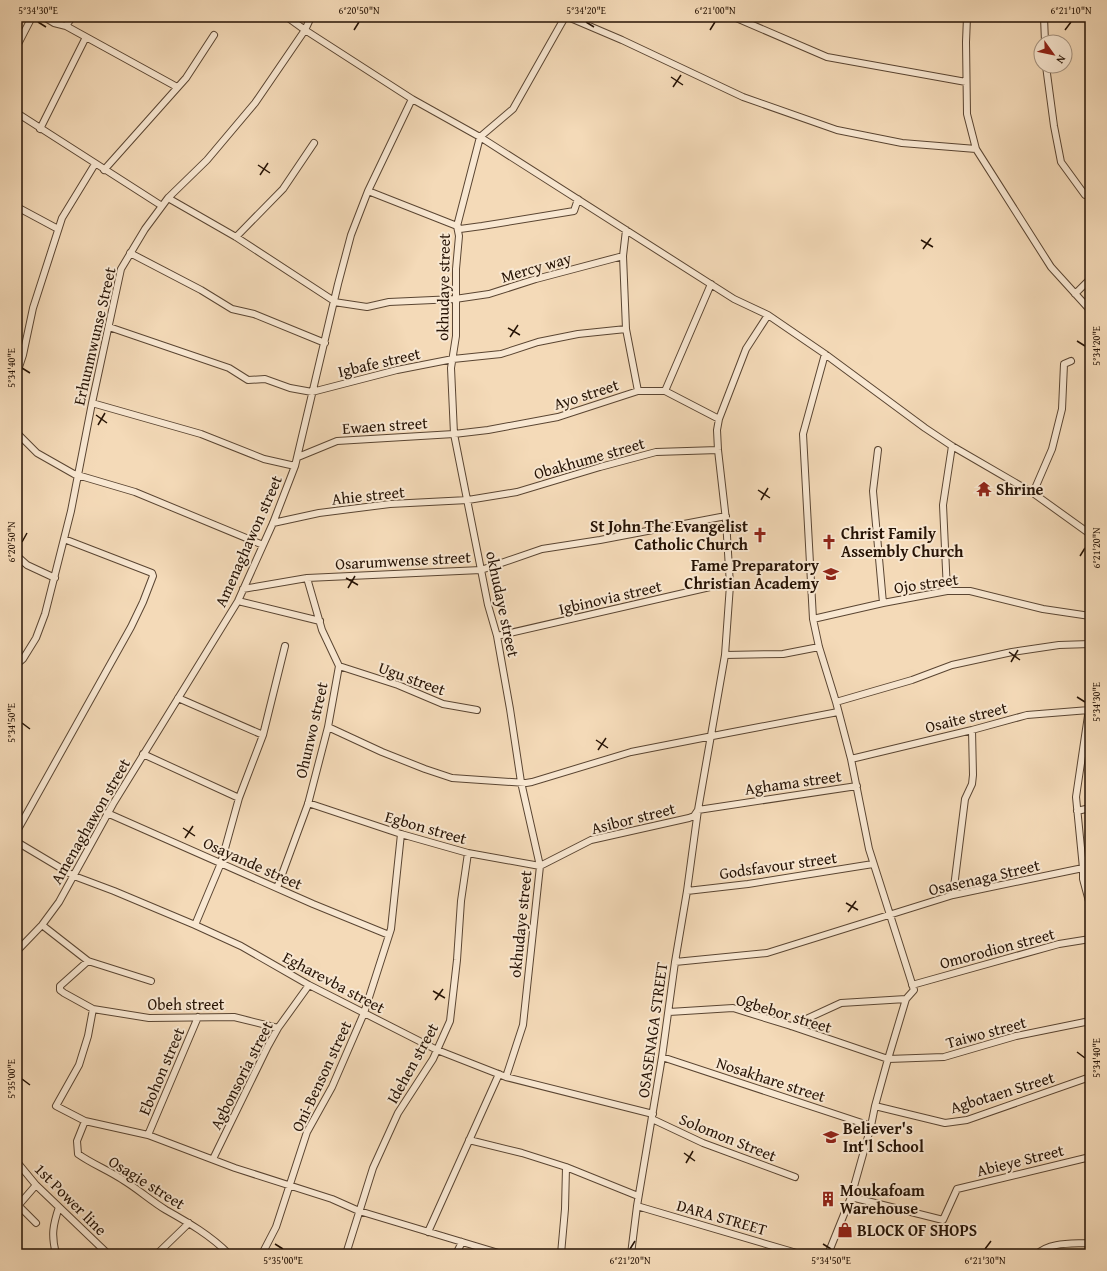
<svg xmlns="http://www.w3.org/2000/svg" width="1107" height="1271" font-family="'Gentium Book Plus',serif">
<rect width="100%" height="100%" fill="#f4dab8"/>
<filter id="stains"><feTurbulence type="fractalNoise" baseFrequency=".005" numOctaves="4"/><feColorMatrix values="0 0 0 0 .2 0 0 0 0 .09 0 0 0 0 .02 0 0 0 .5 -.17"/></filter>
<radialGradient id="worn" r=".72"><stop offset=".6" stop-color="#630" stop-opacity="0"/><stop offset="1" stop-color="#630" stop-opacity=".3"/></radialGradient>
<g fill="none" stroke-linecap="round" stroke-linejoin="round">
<defs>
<path id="minor" d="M44 17 54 23 66 26 72 17
M287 17 305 30 412 99 480 137 734 299 768 315 825 354 925 428 952 446 1033 493 1090 534
M568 17 622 40 743 97 837 130 902 143 976 149
M734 17 827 57 966 82
M967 17 966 42 967 114 976 149 1051 267 1090 310
M1044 17 1045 42
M66 26 177 87
M17 46 32 17
M1046 66 1054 126 1061 162 1085 195 1090 196
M17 113 162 206
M40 129 86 37
M104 170 186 78 214 35
M368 191 457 226 460 229 482 226 574 211 578 199
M168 198 236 237 334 301
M17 207 58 229
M626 230 623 256 626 329 638 391
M236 237 283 189 314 143
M130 253 201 290 232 309 254 314 325 343
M1075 294 1090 279
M334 302 367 307 389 302 455 299 489 294 536 279 623 256
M109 327 229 368 248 380 265 379 290 388 312 392 397 370 453 359 501 354 538 342 578 334 626 329
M825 354 803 434 813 619 819 647 836 702 851 759 869 849 914 990 906 999 888 1059 875 1106 871 1126 851 1197 828 1254
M17 373 23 355 33 308 62 218 95 164
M665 391 711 284
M92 403 201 434 264 459 295 466
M17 433 37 453 74 474 135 492 263 545
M878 450 873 491 883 603
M298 457 337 441 454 434 488 430 558 417 638 391H665L719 419
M1033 493 1052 449 1062 409 1064 364 1071 361
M273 523 319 513 390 504 468 500 517 492 600 467 656 452 718 450
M17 556 27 565 55 578
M243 589 307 578 481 570 542 549 600 540 726 516
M947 591 943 505 952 446
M238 601 320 621
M813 619 883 603 947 591H970L1043 609 1090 616
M497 636 710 587 730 585
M725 655 783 654 819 647
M17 664 23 659 36 638 45 614 71 511 92 403 121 269 145 229 168 198 207 160 255 103 305 30 311 17
M339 666 398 685 443 704 477 710
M178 698 263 735
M836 702 912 680 952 665 1012 652 1059 645 1090 644
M1090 702 1076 797 1083 868V879L1090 905
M328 727 382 752 425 769 452 778 526 783 532 782 631 752 728 733 838 712
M143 754 239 798
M851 759 972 730 1027 715 1089 710
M308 803 401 834 468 853 540 866 591 840 689 818 694 816 698 810 857 786
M1077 811 1090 808
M107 813 313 904 389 935
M17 831 131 627 143 602 153 576 152 573 64 539
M17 842 74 876 114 891 195 925 241 946 309 985 437 1050 506 1077 653 1114
M277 888 308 804 328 727 339 666 322 630 307 578
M687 891 748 884 873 864
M953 895 965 799 972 784 973 775 972 730
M42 925 88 961 151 981
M195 925 221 863 239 798 263 735 285 646
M17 951 42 925 59 902 113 804 238 601 273 523 295 466 338 284 351 235 368 191 412 99
M88 961 60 986V990L64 993 93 1009
M675 962 767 953 953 895 1083 868
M912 985 1059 944 1090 939
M669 1012 733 1008 791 1026 888 1059 944 1057 1016 1036 1090 1021
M791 1026 841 1003 906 999
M278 1028 234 1017 149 1018 93 1009 88 1036 79 1065 56 1106 85 1121 148 1135 235 1168 332 1199 359 1211 502 1254
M662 1057 871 1126
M506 1077 523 1025 540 866 521 782 510 709 497 636 488 605 454 434 451 368 456 336V269L459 236 457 226 480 137 513 109 565 17
M875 1106 945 1123 967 1120 1090 1077
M652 1119 703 1143 795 1177
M85 1121 77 1141 78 1154C92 1164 108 1170 123 1180 138 1189 151 1201 166 1210 189 1223 210 1235 229 1254
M148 1135 198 1017
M469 1140 522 1153 566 1167 638 1196
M213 1159 268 1046 278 1028 309 985
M17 1162 36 1185 108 1254
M851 1197 943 1220 957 1189 1090 1157
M17 1204 36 1223
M637 1206 800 1254
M17 1207 36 1185
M428 1232 499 1074
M56 1254C51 1235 53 1225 59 1207
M157 1254 189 1223
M262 1254 276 1227 307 1132 332 1087 364 1013 391 929 401 834
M346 1254 373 1168 398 1113 433 1059 450 1021 457 960 461 901 468 853
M456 1254 462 1242
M561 1254 565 1209 566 1167
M631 1254 637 1206 662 1057 675 962 687 891 698 810 725 655 730 585 726 520 718 450 717 430 719 419 746 349 768 315
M1037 1254C1050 1242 1071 1244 1088 1243"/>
</defs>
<use href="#minor" stroke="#5a4532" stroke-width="8"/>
<use href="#minor" stroke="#f8e7d1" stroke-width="6"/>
</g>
<path fill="none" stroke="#261305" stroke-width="1.5" d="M38 22 46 27M586 22 594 27M354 30 359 22M710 30 715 22M1065 30 1071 22M671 77 683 85M673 87 681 75M258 165 270 173M260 175 268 163M921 240 933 247M923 249 931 238M508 328 520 335M510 337 518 325M1077 341 1085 346M22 368 30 373M96 415 107 423M98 425 105 413M758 490 770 498M761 500 768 488M22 542 27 533M1080 556 1085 548M346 578 358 585M348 588 355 576M1009 652 1020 660M1011 662 1018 650M1077 697 1085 702M22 723 30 729M596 740 608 748M598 750 606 738M183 828 195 836M185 838 193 826M846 903 858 910M848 912 856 901M433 991 445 998M435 1000 443 989M1077 1052 1085 1058M22 1079 30 1085M684 1153 695 1161M686 1163 693 1151M275 1244 283 1249M823 1244 831 1249M630 1249 635 1241M985 1249 991 1241"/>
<defs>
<symbol id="temple-bare" viewBox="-9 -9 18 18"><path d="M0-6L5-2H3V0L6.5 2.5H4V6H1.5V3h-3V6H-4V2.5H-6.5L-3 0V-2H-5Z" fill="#8f2418" stroke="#f8e7d1" stroke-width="2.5" paint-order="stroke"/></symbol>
<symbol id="church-bare" viewBox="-9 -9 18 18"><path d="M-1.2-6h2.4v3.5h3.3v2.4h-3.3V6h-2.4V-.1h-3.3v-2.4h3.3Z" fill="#8f2418" stroke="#f8e7d1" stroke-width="2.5" paint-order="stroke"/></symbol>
<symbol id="school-bare" viewBox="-9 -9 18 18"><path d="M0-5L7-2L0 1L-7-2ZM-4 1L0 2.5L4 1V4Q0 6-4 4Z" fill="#8f2418" stroke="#f8e7d1" stroke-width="2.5" paint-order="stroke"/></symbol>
<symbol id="building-bare" viewBox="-9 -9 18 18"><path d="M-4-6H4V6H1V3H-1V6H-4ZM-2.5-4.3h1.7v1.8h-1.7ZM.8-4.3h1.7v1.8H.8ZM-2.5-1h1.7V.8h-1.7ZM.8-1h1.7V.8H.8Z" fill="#8f2418" stroke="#f8e7d1" stroke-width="2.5" paint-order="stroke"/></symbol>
<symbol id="shop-bare" viewBox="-9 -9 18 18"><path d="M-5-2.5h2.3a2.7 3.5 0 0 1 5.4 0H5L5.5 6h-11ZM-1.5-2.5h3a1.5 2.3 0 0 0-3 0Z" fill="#8f2418" stroke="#f8e7d1" stroke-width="2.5" paint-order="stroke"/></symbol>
</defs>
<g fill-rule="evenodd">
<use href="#temple-bare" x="973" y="478" width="22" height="22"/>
<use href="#church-bare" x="749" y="524" width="22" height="22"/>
<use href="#church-bare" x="818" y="531" width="22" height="22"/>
<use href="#school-bare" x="820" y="563" width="22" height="22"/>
<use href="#school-bare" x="820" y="1126" width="22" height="22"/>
<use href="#building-bare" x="817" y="1188" width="22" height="22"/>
<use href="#shop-bare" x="834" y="1219" width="22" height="22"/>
</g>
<g text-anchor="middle" stroke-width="4" stroke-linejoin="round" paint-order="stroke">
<g font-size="16" fill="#261305" stroke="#f8e7d1">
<text transform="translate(536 267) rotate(-16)" y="6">Mercy way</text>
<text transform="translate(443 287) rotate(-89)" y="6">okhudaye street</text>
<text transform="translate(94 336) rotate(-77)" y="6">Erhunmwunse Street</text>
<text transform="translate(379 362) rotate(-13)" y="6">Igbafe street</text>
<text transform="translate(586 394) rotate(-18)" y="6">Ayo street</text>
<text transform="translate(385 425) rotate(-4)" y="6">Ewaen street</text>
<text transform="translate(589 458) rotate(-16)" y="6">Obakhume street</text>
<text transform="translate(368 495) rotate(-6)" y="6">Ahie street</text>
<text transform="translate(248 541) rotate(-66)" y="6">Amenaghawon street</text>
<text transform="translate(403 560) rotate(-3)" y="6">Osarumwense street</text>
<text transform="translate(926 583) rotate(-8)" y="6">Ojo street</text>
<text transform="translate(610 597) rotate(-13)" y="6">Igbinovia street</text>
<text transform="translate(503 604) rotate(78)" y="6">okhudaye street</text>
<text transform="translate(412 678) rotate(20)" y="6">Ugu street</text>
<text transform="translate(966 717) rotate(-14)" y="6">Osaite street</text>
<text transform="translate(311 730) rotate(-77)" y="6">Ohunwo street</text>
<text transform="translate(793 782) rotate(-8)" y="6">Aghama street</text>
<text transform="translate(633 818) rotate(-14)" y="6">Asibor street</text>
<text transform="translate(90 821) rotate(-60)" y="6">Amenaghawon street</text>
<text transform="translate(426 827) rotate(16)" y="6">Egbon street</text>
<text transform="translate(253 863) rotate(24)" y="6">Osayande street</text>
<text transform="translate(778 865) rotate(-8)" y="6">Godsfavour street</text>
<text transform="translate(984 877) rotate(-13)" y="6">Osasenaga Street</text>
<text transform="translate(520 924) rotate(-84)" y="6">okhudaye street</text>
<text transform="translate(997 948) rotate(-15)" y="6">Omorodion street</text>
<text transform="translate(334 982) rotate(28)" y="6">Egharevba street</text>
<text x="186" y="1010">Obeh street</text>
<text transform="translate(784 1013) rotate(17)" y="6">Ogbebor street</text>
<text transform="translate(652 1030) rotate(-82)" y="6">OSASENAGA STREET</text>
<text transform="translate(986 1032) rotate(-15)" y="6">Taiwo street</text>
<text transform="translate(412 1063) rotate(-61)" y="6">Idehen street</text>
<text transform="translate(161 1071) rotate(-67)" y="6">Ebohon street</text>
<text transform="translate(241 1075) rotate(-63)" y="6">Agbonsoria street</text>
<text transform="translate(321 1076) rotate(-65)" y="6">Oni-Benson street</text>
<text transform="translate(771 1079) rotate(18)" y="6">Nosakhare street</text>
<text transform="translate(1002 1092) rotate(-17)" y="6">Agbotaen Street</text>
<text transform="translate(728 1137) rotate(22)" y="6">Solomon Street</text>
<text transform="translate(1020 1160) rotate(-14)" y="6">Abieye Street</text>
<text transform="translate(147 1182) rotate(32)" y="6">Osagie street</text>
<text transform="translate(71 1199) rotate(45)" y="6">1st Power line</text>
<text transform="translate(722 1217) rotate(16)" y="6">DARA STREET</text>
</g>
<g font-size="16" font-weight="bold" fill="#261305" stroke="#f8e7d1" text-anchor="start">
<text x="996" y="495">Shrine</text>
<text x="748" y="532" text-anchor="end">St John The Evangelist<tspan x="748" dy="18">Catholic Church</tspan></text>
<text x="841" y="539">Christ Family<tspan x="841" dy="18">Assembly Church</tspan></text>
<text x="819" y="571" text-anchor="end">Fame Preparatory<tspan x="819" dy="18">Christian Academy</tspan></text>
<text x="843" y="1134">Believer's<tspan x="843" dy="18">Int'l School</tspan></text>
<text x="840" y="1196">Moukafoam<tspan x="840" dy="18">Warehouse</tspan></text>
<text x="857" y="1236">BLOCK OF SHOPS</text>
</g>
</g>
<rect width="1107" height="1271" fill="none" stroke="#f4dab8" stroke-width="44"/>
<g transform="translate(1053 54) rotate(123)"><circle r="19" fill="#f8e7d1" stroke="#a4927f"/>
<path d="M0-3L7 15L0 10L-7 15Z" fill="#8f2418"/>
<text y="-6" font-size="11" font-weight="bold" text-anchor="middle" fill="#261305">N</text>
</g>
<rect x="22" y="22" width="1063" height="1227" fill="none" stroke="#261305" stroke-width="1.5"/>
<g font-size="10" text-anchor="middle" fill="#261305">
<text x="38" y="14">5°34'30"E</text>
<text x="359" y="14">6°20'50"N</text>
<text x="586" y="14">5°34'20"E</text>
<text x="715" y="14">6°21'00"N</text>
<text x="1071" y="14">6°21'10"N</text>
<text transform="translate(1096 346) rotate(-90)" y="4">5°34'20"E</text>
<text transform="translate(11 368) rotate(-90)" y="4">5°34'40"E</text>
<text transform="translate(11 542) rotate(-90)" y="4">6°20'50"N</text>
<text transform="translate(1096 548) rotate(-90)" y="4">6°21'20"N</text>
<text transform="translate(1096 702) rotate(-90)" y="4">5°34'30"E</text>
<text transform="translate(11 723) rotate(-90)" y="4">5°34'50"E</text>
<text transform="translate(1096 1058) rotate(-90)" y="4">5°34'40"E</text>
<text transform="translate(11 1079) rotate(-90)" y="4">5°35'00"E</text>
<text x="283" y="1264">5°35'00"E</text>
<text x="630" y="1264">6°21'20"N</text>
<text x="831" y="1264">5°34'50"E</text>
<text x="985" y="1264">6°21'30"N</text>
</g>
<rect width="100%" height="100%" filter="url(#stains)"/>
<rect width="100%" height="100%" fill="url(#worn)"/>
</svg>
